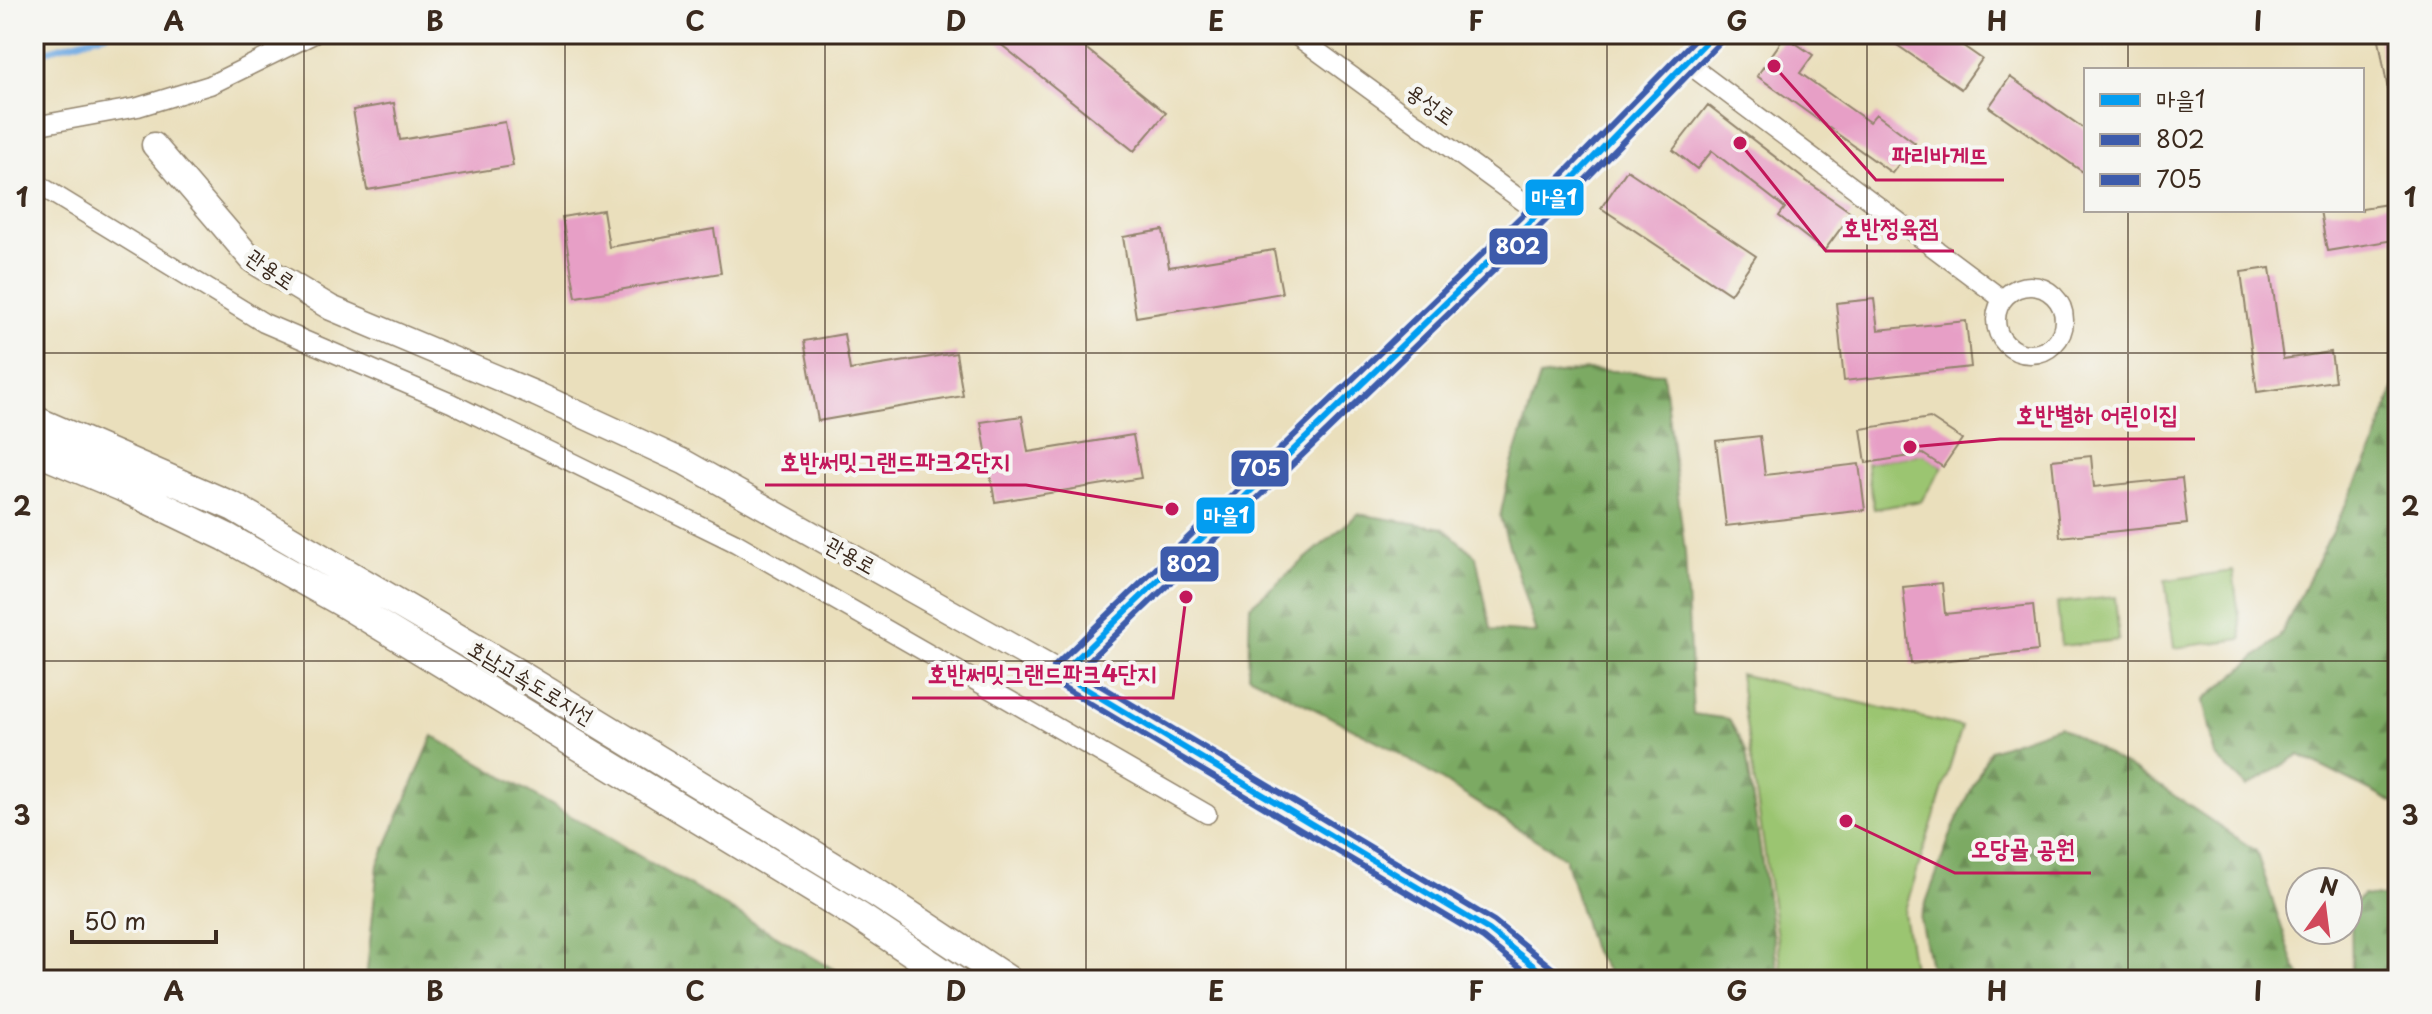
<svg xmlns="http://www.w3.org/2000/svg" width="2432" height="1014" font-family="'Playpen Sans','Poor Story',sans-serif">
<defs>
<pattern id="forest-firs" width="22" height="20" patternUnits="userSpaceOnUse" patternTransform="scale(2)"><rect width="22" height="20" fill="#7caa63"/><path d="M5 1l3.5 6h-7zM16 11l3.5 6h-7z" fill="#678b51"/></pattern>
</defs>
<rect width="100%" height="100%" fill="#f6f6f2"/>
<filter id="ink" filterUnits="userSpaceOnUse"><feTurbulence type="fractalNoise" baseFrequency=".0125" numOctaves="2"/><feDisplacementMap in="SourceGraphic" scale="16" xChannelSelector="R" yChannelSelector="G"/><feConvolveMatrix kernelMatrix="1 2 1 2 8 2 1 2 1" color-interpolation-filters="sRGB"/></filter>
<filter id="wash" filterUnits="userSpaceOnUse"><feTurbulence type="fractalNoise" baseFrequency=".006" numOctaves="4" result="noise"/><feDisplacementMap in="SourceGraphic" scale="32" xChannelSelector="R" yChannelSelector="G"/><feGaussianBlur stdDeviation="1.8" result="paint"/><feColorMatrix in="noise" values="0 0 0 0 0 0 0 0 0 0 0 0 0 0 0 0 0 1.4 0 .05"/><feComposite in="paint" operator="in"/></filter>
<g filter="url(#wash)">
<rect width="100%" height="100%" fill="#eadfbc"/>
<path fill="#9bc571" stroke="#6b7848" stroke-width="2" d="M1923 454 1943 467 1921 501 1874 509 1866 463Z
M2233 571 2242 639 2174 648 2165 580Z
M2115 597 2119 640 2061 646 2057 603Z
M1739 674 1962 727 1904 913 1915 980H1783Z"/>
<path fill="url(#forest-firs)" stroke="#5c6a40" stroke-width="2" d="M1587 370 1663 373 1685 552 1693 714 1729 719 1746 751 1779 980H1613L1591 947 1565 858 1387 746 1248 675 1250 606 1358 514 1443 528 1476 556 1491 630 1536 633 1500 517 1511 467 1540 377Z
M2398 375V805L2299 755 2247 787 2215 756 2203 701 2279 638 2373 450Z
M2059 726 2154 782 2256 851 2295 967 2304 980H1933L1920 919 1954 826 1990 750Z
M433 736 852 980H366L378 865Z
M2363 895 2398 899V980H2352L2351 907Z"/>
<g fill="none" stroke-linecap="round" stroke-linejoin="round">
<path stroke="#73ace3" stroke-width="6" d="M34 54 106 34"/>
</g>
<g id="blocks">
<path fill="#e79fc6" d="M988 34H1068L1166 113 1134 151Z
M1881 34H1946L1982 59 1961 89Z
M2378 34H2398V102H2390Z
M1785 36 1813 55 1800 73 1869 122 1876 114 1915 143 1892 173 1757 76Z
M2010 77 2086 130V174L1989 107Z
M394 103 400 140 505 122 513 166 367 190 353 110Z
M1708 105 1805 180 1852 213 1824 251 1779 216 1785 208 1712 151 1697 169 1673 150Z
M1627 170 1756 256 1730 294 1601 208Z
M2388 204 2394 240 2327 251 2320 210H2362V208Z
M603 210 609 247 714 229 721 273 576 297 562 217Z
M1163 230 1169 267 1274 250 1282 293 1136 317 1123 237Z
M2270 268 2283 359 2331 352 2335 381 2257 392 2241 272Z
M1874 299 1878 330 1966 321 1971 367 1844 381 1836 303Z
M844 334 850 370 956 353 963 396 818 421 804 341Z
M1022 416 1028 452 1133 435 1141 478 995 502 981 422Z
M1930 418 1962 439 1943 467 1923 454 1866 463 1861 429Z
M1760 436 1765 475 1859 464 1865 510 1726 526 1716 441Z
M2091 456 2094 487 2182 478 2187 524 2060 537 2052 460Z
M1942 583 1945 614 2033 605 2038 651 1911 664 1903 587Z"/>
</g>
</g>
<g filter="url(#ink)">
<use href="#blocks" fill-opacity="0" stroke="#92846d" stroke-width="2"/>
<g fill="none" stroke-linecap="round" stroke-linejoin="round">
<defs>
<path id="minor" d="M1294 34 1539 213
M1687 63 2002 299
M34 126 138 107 210 85 314 34
M34 182 264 323 451 403 736 543 1207 814
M1996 320a34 34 0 1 1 68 0a34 34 0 1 1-68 0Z"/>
<path id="major" d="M154 145 253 261 331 308 536 394 684 462 1061 674 1489 930 1551 980
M1061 674 1539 213 1714 34"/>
<path id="highway" d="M34 420 234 507 512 670 878 894 1008 980
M34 450 122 487 226 537 345 604 858 916 954 980"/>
</defs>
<use href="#minor" stroke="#92846d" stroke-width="21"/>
<use href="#major" stroke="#92846d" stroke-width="27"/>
<use href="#highway" stroke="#92846d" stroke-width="31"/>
<use href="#minor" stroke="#fff" stroke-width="18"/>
<use href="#major" stroke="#fff" stroke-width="24"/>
<use href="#highway" stroke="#fff" stroke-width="28"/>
<defs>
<path id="bus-1" d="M1061 674 1539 213 1714 34
M1061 674 1489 930 1551 980"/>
<path id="bus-2" d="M1068 681 1546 220 1721 41
M1056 683 1483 938 1535 980"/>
<path id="bus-3" d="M1066 665 1494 921 1557 972
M1054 667 1532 206 1700 34"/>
</defs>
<use href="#bus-1" stroke="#f6f6f2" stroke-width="12"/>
<use href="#bus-2" stroke="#f6f6f2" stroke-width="12"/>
<use href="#bus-3" stroke="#f6f6f2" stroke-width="12"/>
<use href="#bus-1" stroke="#039df0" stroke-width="6"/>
<use href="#bus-2" stroke="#3d5bab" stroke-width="6"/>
<use href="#bus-3" stroke="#3d5bab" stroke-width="6"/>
</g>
</g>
<path fill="none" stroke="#3b2a1e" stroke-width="2" stroke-opacity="0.55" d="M304 34V980M565 34V980M825 34V980M1086 34V980M1346 34V980M1607 34V980M1867 34V980M2128 34V70M2128 210V980M34 353H2398M34 661H2398"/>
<g text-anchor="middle" stroke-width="8" stroke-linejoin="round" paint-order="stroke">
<g font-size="22" fill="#3b2a1e" stroke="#f6f6f2">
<text transform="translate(1431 104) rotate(36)" y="8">용성로</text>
<text transform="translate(271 269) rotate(35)" y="8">관용로</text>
<text transform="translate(851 555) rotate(29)" y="8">관용로</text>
<text transform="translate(531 682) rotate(31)" y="8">호남고속도로지선</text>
</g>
</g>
<path fill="none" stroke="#c2185b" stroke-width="3" d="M1774 66L1876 180H2004M1740 143L1826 251H1954M1910 447L2000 439H2195M1172 509L1026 485H765M1186 597L1173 698H912M1846 821L1955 873H2091"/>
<g fill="#c2185b" stroke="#f6f6f2" stroke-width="3">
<circle cx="1774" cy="66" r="8"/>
<circle cx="1740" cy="143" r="8"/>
<circle cx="1910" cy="447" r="8"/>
<circle cx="1172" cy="509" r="8"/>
<circle cx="1186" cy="597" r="8"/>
<circle cx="1846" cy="821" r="8"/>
</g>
<g font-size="24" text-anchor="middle" font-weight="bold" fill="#c2185b" stroke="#f6f6f2" stroke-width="8" stroke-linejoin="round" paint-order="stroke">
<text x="1940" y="164">파리바게뜨</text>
<text x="1890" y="236">호반정육점</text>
<text x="2097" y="423">호반별하 어린이집</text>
<text x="895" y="470">호반써밋그랜드파크2단지</text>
<text x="1042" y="682">호반써밋그랜드파크4단지</text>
<text x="2023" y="857">오당골 공원</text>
</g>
<g stroke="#f6f6f2" stroke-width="3">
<rect x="1524" y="178" width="61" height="39" rx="8" fill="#039df0"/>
<rect x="1488" y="227" width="61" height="39" rx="8" fill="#3d5bab"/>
<rect x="1230" y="449" width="60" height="39" rx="8" fill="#3d5bab"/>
<rect x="1195" y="496" width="61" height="39" rx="8" fill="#039df0"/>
<rect x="1159" y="545" width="61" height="38" rx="8" fill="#3d5bab"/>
</g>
<g font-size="22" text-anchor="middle" font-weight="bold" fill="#fff">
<text x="1554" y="205">마을1</text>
<text x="1518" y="254">802</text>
<text x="1260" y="476">705</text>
<text x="1226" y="523">마을1</text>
<text x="1189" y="572">802</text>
</g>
<rect width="2432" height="1014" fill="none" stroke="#f6f6f2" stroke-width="88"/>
<rect x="2084" y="68" width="280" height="144" fill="#f6f6f2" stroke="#aba49d" stroke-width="2"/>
<rect x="2100" y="94" width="40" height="12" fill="#039df0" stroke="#aba49d" stroke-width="2"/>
<text x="2156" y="108" font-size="24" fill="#3b2a1e">마을1</text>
<rect x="2100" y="134" width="40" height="12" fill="#3d5bab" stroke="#aba49d" stroke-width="2"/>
<text x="2156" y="148" font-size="24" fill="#3b2a1e">802</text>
<rect x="2100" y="174" width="40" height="12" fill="#3d5bab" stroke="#aba49d" stroke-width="2"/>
<text x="2156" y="188" font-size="24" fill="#3b2a1e">705</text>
<g transform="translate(2324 906) rotate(14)"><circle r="38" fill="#f6f6f2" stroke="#aba49d" stroke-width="2"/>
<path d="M0-6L14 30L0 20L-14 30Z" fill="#d1495b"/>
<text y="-12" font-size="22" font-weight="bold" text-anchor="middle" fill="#3b2a1e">N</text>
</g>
<path d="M72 930v12h144v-12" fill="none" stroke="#3b2a1e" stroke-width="4"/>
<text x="84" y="930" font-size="24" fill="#3b2a1e" stroke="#f6f6f2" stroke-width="6" paint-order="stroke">50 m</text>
<rect x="44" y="44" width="2344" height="926" fill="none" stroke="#3b2a1e" stroke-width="3"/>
<g font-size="26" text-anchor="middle" font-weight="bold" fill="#3b2a1e">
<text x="174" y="31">A</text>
<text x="435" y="31">B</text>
<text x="695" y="31">C</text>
<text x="956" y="31">D</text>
<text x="1216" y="31">E</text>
<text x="1476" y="31">F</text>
<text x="1737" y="31">G</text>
<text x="1997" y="31">H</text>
<text x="2258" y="31">I</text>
<text x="22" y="207">1</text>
<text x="2410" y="207">1</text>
<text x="22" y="516">2</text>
<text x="2410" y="516">2</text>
<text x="22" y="825">3</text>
<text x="2410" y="825">3</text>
<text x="174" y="1001">A</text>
<text x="435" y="1001">B</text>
<text x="695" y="1001">C</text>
<text x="956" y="1001">D</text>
<text x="1216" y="1001">E</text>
<text x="1476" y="1001">F</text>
<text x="1737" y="1001">G</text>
<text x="1997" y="1001">H</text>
<text x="2258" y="1001">I</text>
</g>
</svg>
